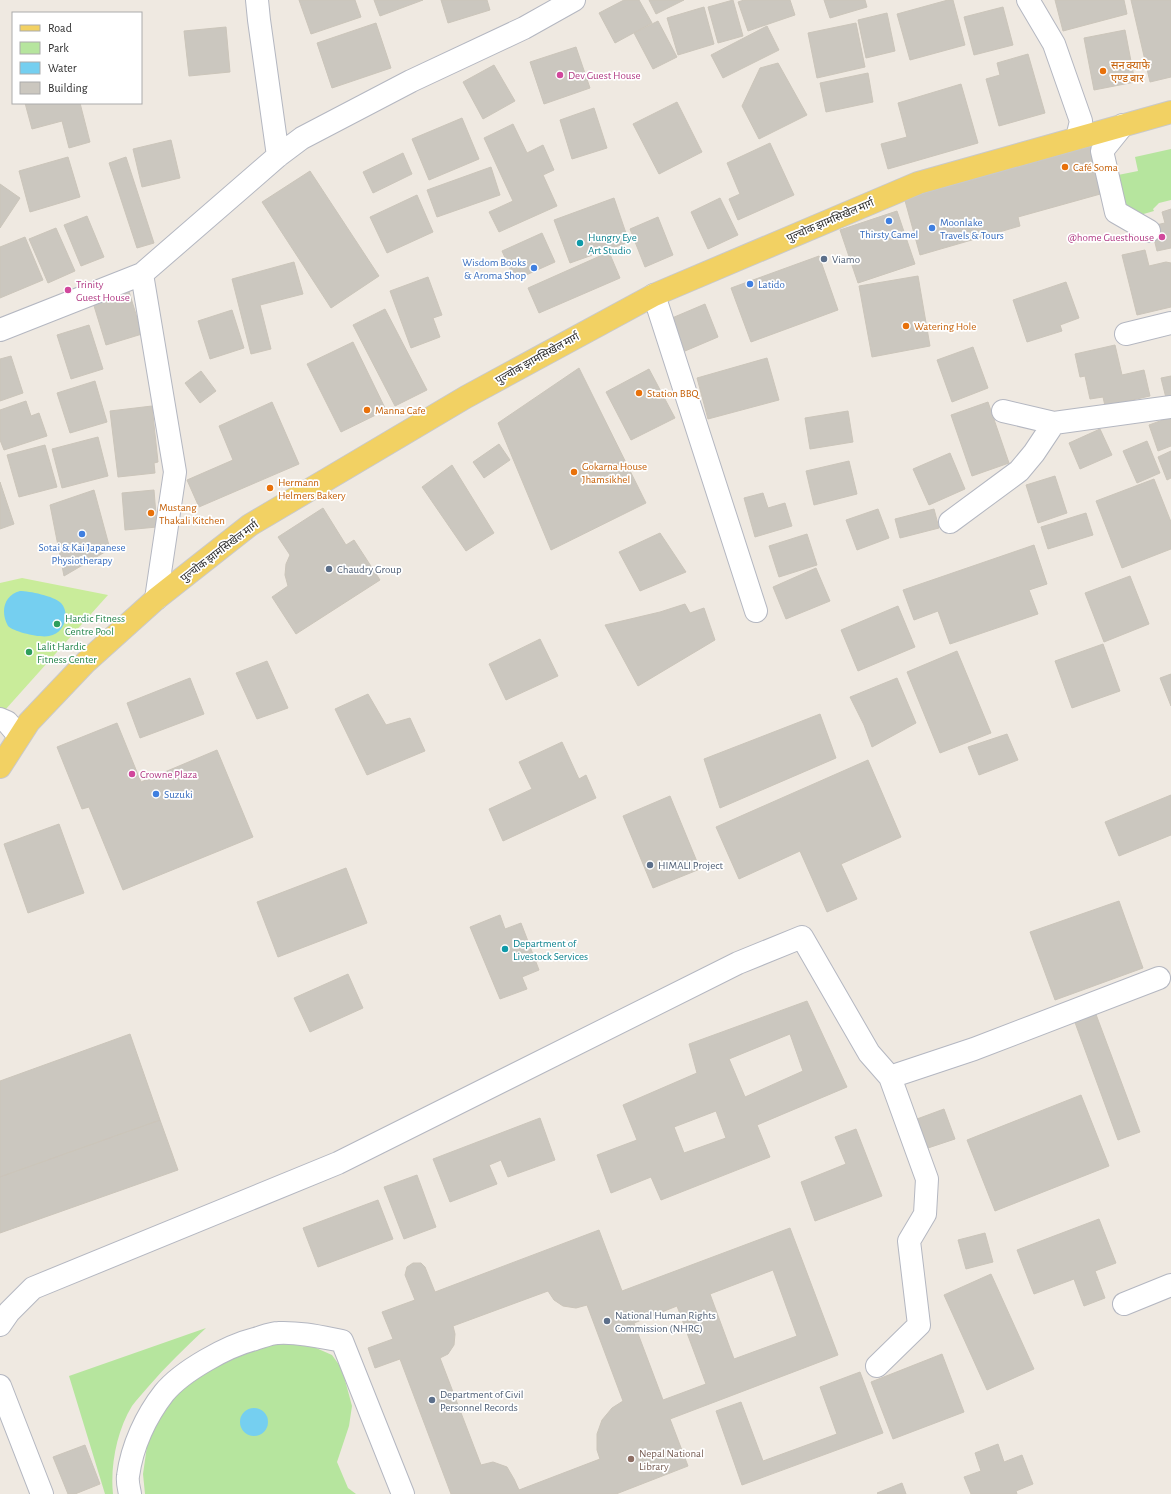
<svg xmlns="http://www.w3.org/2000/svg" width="1171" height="1494" font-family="'Alegreya Sans','Noto Sans Devanagari',sans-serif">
<rect width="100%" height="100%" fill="#efe9e1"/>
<path fill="#b6e59e" d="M1171 149V200L1159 203 1153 209 1154 211 1140 215 1126 209 1118 175 1138 171 1135 157Z
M206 1328C186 1347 166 1366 148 1387 143 1393 137 1399 132 1406 117 1430 110 1466 113 1494H105L69 1376Z
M278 1343 307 1344 332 1355 342 1369 352 1406 349 1426 337 1462 348 1488 356 1494H145L143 1474 147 1446 157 1420 172 1398 191 1383 218 1364 247 1351Z"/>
<path fill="#c9ec9a" d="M22 578 108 595 5 710 0 708V583Z"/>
<path fill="#75cff0" d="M20 591C29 591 54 596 61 603 71 614 64 634 49 636 40 638 14 632 8 626 0 612 4 595 20 591Z
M240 1422a14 14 0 1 1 28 0a14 14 0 1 1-28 0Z"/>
<path fill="#cbc7bf" stroke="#cbc5ba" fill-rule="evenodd" d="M299 0H355L361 17 311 34Z
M374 0H423L380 16Z
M441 0H487L490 10 448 23Z
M624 0H639L652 23 615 43 599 13Z
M649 0H684L656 14Z
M733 0 743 36 718 43 708 7Z
M744 0H790L795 15 748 31 738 2Z
M824 0H865L867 7 830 18Z
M948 0H953L965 45 910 60 897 14Z
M1055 0H1124L1127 14 1063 31Z
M1131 0H1171V77L1150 82Z
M704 7 714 44 678 55 667 18Z
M1003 7 1013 45 974 55 964 17Z
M887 13 895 51 866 58 858 20Z
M658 21 677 57 653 69 634 33Z
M376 23 391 68 332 88 317 43Z
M856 23 865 67 817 78 808 33Z
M767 26 779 50 723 78 711 55Z
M226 27 230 72 189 76 184 31Z
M1125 30 1135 82 1094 90 1084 38Z
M576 47 590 88 544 104 530 62Z
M1028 54 1045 113 999 126 986 79 1000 75 997 63Z
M778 63 807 115 759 139 742 106 760 68Z
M494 65 515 101 483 119 463 82Z
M868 73 873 102 826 112 820 83Z
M961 84 978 143 888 169 881 144 907 137 898 103Z
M677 102 702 152 659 174 633 124Z
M25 103H80L90 142 69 148 62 121 32 129Z
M594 108 607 148 572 159 560 120Z
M462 118 479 159 429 180 412 139Z
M513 124 527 153 543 145 554 170 543 175 557 206 499 232 489 212 513 201 484 138Z
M171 140 180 178 142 187 133 149Z
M770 143 794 195 738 220 729 199 740 194 727 163Z
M1091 144 1104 193 1018 217 1020 226 920 255 904 197Z
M403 153 412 174 373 193 363 172Z
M68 157 80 197 30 212 19 171Z
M126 157 154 243 137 248 109 163Z
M491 167 500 195 437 217 427 190Z
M310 171 379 276 331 308 262 202Z
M0 184 20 198 0 228Z
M417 195 433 232 387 253 370 217Z
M614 198 629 242 570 263 554 220Z
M720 198 738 235 708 249 691 212Z
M1171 209V248L1157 251 1151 226 1165 223 1162 212Z
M897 211 915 264 858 283 840 230Z
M87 216 104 257 81 266 64 225Z
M658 217 673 255 645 267 630 229Z
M56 228 75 271 48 283 29 239Z
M542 233 555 262 515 280 502 251Z
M25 237 43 280 0 298V247Z
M1145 250 1149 266 1166 262 1171 263V307L1137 315 1122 255Z
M609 252 620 278 539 313 528 288Z
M819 256 838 310 751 342 731 288Z
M294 262 303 294 260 305 271 349 251 354 232 279Z
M918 276 930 346 872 357 859 286Z
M428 277 442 315 433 318 440 337 411 348 390 291Z
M1066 282 1079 318 1060 325 1062 331 1027 342 1013 300Z
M127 285 142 334 106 345 91 296Z
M705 304 718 337 685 351 672 318Z
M385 309 427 390 395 406 353 325Z
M232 310 244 348 210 359 198 321Z
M89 325 103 369 71 379 57 335Z
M353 342 386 410 341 432 307 364Z
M1115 345 1122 375 1144 370 1150 396 1105 406 1103 397 1090 399 1085 376 1080 377 1075 354Z
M973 347 988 388 952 402 937 360Z
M11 356 23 393 0 401V359Z
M767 358 779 400 708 419 697 378Z
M579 368 646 503 551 550 498 423Z
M649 369 675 418 631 440 606 392Z
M201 371 216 391 200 403 185 383Z
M1171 376V397L1166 398 1161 378Z
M95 381 107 422 70 433 57 393Z
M26 401 31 416 39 413 47 436 4 450 0 440V410Z
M272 402 299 464 199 507 187 480 233 460 219 426Z
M988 402 1009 463 972 476 951 415Z
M152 406 158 462 154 463 155 473 118 477 110 411Z
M848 411 853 442 810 449 805 418Z
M1171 417V446L1158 451 1149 425Z
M1100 429 1112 455 1080 469 1069 443Z
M98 437 108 476 62 488 52 449Z
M1147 441 1160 473 1137 483 1123 451Z
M499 444 510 460 484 478 473 462Z
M45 445 57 487 19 497 7 455Z
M1171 451V478L1167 480 1158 457Z
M950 453 965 489 929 505 913 469Z
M849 461 857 494 814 505 806 471Z
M452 465 494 533 466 551 422 487Z
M1055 476 1067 513 1038 523 1026 485Z
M1154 479 1171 522V549L1122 568 1096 501Z
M0 482 14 524 0 529Z
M94 490 110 549 64 576 50 505Z
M154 490 157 527 125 530 122 493Z
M763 493 768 508 785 503 792 526 755 537 744 498Z
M323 508 346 545 354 540 380 580 296 634 272 597 288 586 285 575 286 564 290 555 278 537Z
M878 509 889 538 857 550 846 520Z
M934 509 939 528 900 538 895 519Z
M1086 513 1093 535 1048 549 1041 527Z
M660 533 686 572 640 591 619 552Z
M807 534 817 565 779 577 769 546Z
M1034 545 1047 584 1029 590 1038 614 950 644 938 611 914 620 903 590Z
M816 568 830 601 786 619 773 587Z
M1130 576 1149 624 1104 642 1085 593Z
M685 604 690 613 704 608 715 640 638 686 605 625 660 612Z
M898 606 915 647 858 671 841 630Z
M540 639 558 676 506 700 489 664Z
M1103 644 1120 691 1072 708 1055 661Z
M957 651 991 733 940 753 907 672Z
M267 661 288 708 257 719 236 673Z
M1171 674V706L1160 678Z
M190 678 204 714 140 738 127 703Z
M897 678 916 723 872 747 864 725 850 697Z
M368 694 386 725 410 718 425 751 367 775 335 709Z
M820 714 836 758 720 808 704 759Z
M117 723 141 782 217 750 253 837 123 890 89 807 82 809 57 747Z
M1007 734 1018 760 979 775 968 747Z
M562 742 579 779 586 775 596 798 503 841 489 809 532 789 519 762Z
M868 760 901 837 841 864 857 899 827 912 800 851 739 879 716 827Z
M1171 795V835L1119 856 1105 822Z
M670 796 700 869 653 888 623 816Z
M59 824 84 893 28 913 4 844Z
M346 868 367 923 278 957 257 902Z
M1119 901 1143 968 1055 1000 1030 932Z
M500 915 505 929 521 923 539 970 522 977 527 989 500 999 470 927Z
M348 974 363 1008 310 1032 294 998Z
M807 1001 847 1087 757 1125 770 1157 661 1200 651 1177 611 1193 597 1155 637 1140 623 1105 697 1073 689 1044ZM790 1034 803 1071 745 1097 729 1059ZM716 1111 726 1138 684 1153 674 1127Z
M1094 1009 1140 1132 1118 1140 1073 1017Z
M130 1034 160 1120 0 1177V1081Z
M1081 1095 1109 1166 995 1211 967 1140Z
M944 1109 955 1139 928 1148 917 1119Z
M540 1118 555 1160 508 1177 501 1160 489 1165 497 1184 450 1202 433 1159Z
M160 1120 178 1170 0 1233V1177Z
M856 1129 882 1196 815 1221 801 1182 846 1164 835 1137Z
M417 1175 436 1227 404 1239 384 1187Z
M378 1200 393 1239 318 1267 303 1228Z
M1099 1219 1116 1263 1095 1271 1105 1298 1084 1306 1074 1279 1034 1294 1017 1250Z
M790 1228 838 1355 670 1419 688 1466 616 1494H451L400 1359 375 1368 368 1348 393 1339 382 1312 415 1300 405 1275 407 1267 413 1263H421L425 1267 435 1292 599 1230 622 1291ZM773 1270 797 1336 734 1359 710 1294ZM548 1291 554 1300 563 1306 576 1308 587 1305 623 1401 612 1408 602 1420 597 1434V1450L600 1459 519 1490 514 1479 507 1467 493 1462 481 1465 440 1358 448 1354 454 1345 455 1334 453 1326ZM677 1306 706 1384 663 1400 634 1323Z
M985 1233 993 1262 966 1269 958 1240Z
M991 1274 1034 1369 987 1390 944 1295Z
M942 1354 964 1412 893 1439 871 1382Z
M860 1372 883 1433 742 1485 716 1411 741 1402 763 1461 837 1434 820 1387Z
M998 1444 1004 1462 1022 1455 1033 1484 1016 1491 1017 1494H971L964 1477 981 1471 975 1453Z
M85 1445 100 1484 75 1494H68L53 1457Z
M902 1483 906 1494H878L877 1493Z"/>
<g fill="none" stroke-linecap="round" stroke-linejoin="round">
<defs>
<path id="minor" d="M257 0 259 20 278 156
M1028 0 1054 44 1081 121 1077 138
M1123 125 1102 151 1116 212 1149 231
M142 274 175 472 156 599
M654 295 756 611
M0 330 142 274 278 156 302 138 411 81 524 28 574 0
M1126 334 1171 323
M1003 411 1054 423 1171 407
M950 522 1019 471 1034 453 1054 423
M0 719 7 722 19 736
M890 1077 974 1049 1159 978
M1124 1304 1171 1285
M0 1325 9 1312 33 1288 338 1163 738 963 802 937 869 1053 890 1077 927 1179 925 1214 909 1241 919 1325 877 1366
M0 1386 42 1494
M130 1494C129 1488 127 1482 128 1476 132 1446 146 1416 164 1393 182 1371 227 1346 255 1339 262 1337 271 1333 278 1333 300 1332 321 1337 342 1341L403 1494"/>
<path id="major" d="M0 767 29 722 86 662 156 599 250 525 466 397 654 295 918 183 1171 112"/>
</defs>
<use href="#minor" stroke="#b4b7c1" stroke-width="24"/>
<use href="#major" stroke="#c9c9c9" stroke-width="24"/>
<use href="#minor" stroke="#fff" stroke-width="22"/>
<use href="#major" stroke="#f2d163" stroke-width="22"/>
</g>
<g fill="#e8710a" stroke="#fff" stroke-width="1.5">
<circle cx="1103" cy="71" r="4"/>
<circle cx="1065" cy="167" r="4"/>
<circle cx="906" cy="326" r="4"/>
<circle cx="639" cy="393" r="4"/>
<circle cx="367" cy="410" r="4"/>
<circle cx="574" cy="472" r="4"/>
<circle cx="270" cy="488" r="4"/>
<circle cx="151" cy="513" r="4"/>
</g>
<g fill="#d1479c" stroke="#fff" stroke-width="1.5">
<circle cx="560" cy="75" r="4"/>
<circle cx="1162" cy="237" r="4"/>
<circle cx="68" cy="290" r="4"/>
<circle cx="132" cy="774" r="4"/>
</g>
<g fill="#3f7fe0" stroke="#fff" stroke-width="1.5">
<circle cx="889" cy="221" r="4"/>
<circle cx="932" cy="228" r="4"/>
<circle cx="534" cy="268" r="4"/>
<circle cx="750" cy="284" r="4"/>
<circle cx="82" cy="534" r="4"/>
<circle cx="156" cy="794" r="4"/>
</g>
<g fill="#0f9aa8" stroke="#fff" stroke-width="1.5">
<circle cx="580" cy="243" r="4"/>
<circle cx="505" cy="949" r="4"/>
</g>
<g fill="#5c6f8a" stroke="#fff" stroke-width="1.5">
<circle cx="824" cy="259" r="4"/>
<circle cx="329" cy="569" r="4"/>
<circle cx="650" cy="865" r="4"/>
<circle cx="607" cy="1321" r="4"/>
<circle cx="432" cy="1400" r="4"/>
</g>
<g fill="#2e9e5b" stroke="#fff" stroke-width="1.5">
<circle cx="57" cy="624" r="4"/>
<circle cx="29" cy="652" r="4"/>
</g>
<circle fill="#8d6e63" stroke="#fff" stroke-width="1.5" cx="631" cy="1459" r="4"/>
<g text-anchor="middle" stroke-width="3.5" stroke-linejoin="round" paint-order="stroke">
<g font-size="11" fill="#c56008" stroke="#fff" text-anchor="start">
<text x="1111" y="69">सन क्याफे<tspan x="1111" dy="13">एण्ड बार</tspan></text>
<text x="1073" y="171">Café Soma</text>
<text x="914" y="330">Watering Hole</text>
<text x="647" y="397">Station BBQ</text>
<text x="375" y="414">Manna Cafe</text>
<text x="582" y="470">Gokarna House<tspan x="582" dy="13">Jhamsikhel</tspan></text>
<text x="278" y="486">Hermann<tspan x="278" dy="13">Helmers Bakery</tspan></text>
<text x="159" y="511">Mustang<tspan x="159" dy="13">Thakali Kitchen</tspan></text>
</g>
<g font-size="11" fill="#b23c85" stroke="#fff" text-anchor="start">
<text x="568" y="79">Dev Guest House</text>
<text x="1154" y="241" text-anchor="end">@home Guesthouse</text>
<text x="76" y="288">Trinity<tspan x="76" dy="13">Guest House</tspan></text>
<text x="140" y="778">Crowne Plaza</text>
</g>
<g font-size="11" fill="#2e2e2e" stroke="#fff">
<text transform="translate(830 220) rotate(-23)" y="4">पुल्चोक झामसिखेल मार्ग</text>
<text transform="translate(537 358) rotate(-29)" y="4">पुल्चोक झामसिखेल मार्ग</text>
<text transform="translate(219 551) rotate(-37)" y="4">पुल्चोक झामसिखेल मार्ग</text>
</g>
<g font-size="11" fill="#366cbe" stroke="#fff" text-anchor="start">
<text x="940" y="226">Moonlake<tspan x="940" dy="13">Travels &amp; Tours</tspan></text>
<text x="889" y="238" text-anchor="middle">Thirsty Camel</text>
<text x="526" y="266" text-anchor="end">Wisdom Books<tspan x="526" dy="13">&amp; Aroma Shop</tspan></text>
<text x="758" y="288">Latido</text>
<text x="82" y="551" text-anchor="middle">Sotai &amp; Kai Japanese<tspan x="82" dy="13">Physiotherapy</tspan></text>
<text x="164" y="798">Suzuki</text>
</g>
<g font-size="11" fill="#0d838f" stroke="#fff" text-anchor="start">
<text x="588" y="241">Hungry Eye<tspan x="588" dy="13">Art Studio</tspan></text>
<text x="513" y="947">Department of<tspan x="513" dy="13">Livestock Services</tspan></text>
</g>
<g font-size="11" fill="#4e5e75" stroke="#fff" text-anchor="start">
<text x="832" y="263">Viamo</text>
<text x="337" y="573">Chaudry Group</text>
<text x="658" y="869">HIMALI Project</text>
<text x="615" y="1319">National Human Rights<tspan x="615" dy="13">Commission (NHRC)</tspan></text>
<text x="440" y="1398">Department of Civil<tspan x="440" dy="13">Personnel Records</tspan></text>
</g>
<g font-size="11" fill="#27864d" stroke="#fff" text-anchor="start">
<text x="65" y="622">Hardic Fitness<tspan x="65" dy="13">Centre Pool</tspan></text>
<text x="37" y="650">Lalit Hardic<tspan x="37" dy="13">Fitness Center</tspan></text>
</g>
<g font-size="11" fill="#785e54" stroke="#fff" text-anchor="start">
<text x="639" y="1457">Nepal National<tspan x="639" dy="13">Library</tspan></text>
</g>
</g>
<rect x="12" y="12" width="130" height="92" fill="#ffffff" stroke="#ababab"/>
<rect x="20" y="25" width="20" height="6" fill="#f2d163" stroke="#ababab"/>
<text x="48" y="32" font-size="12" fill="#2e2e2e">Road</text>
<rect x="20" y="42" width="20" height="12" fill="#b6e59e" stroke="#ababab"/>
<text x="48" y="52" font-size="12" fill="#2e2e2e">Park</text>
<rect x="20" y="62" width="20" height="12" fill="#75cff0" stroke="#ababab"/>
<text x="48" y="72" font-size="12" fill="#2e2e2e">Water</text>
<rect x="20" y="82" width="20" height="12" fill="#cbc7bf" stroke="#ababab"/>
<text x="48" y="92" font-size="12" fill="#2e2e2e">Building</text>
</svg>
